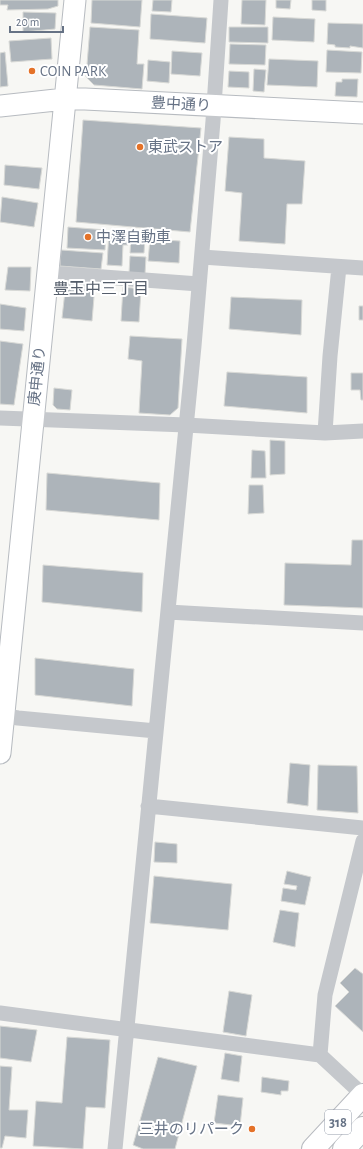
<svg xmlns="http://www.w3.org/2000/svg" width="363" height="1149" font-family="'Alegreya Sans','Noto Sans JP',sans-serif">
<rect width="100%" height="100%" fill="#f7f7f4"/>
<path fill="#adb4ba" stroke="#d8d9d6" d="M0 0H58V6L48 9 7 10 8 5H0Z
M92 0H142L140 27 91 23Z
M153 0H172L171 12 152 11Z
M242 0H266L265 25 241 24Z
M276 0H291L290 9 276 8Z
M312 0H326V11L312 10Z
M23 12 56 13 55 29 23 32Z
M151 14 207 18 205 43 150 39Z
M273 17 315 19 314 42 272 40Z
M328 23 363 24V48L350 46V48L335 47V45L327 44Z
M90 27 139 30 137 64H144L142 89 94 85 86 77Z
M229 27H268V43L229 42Z
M51 38 52 59 11 62 9 41Z
M230 44 266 45 265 65 229 64Z
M327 50 362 52 361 73 326 72Z
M172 51 202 53 200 76 171 74Z
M5 52 8 86 0 87V53Z
M269 59 318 61 317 87 267 85Z
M148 60 170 62 169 83 147 81Z
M254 69 266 70 264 92 253 91Z
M229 71 249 72V88L228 87Z
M342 79H358L357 97 335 96 336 82H342Z
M83 120 201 128 190 232 76 222Z
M229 137 264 139V158L305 161 302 204H287L285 244 239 241 242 193 225 191Z
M5 165 42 168 39 189 4 185Z
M2 197 38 203 34 227 0 222Z
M68 227 106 230 105 250 67 248Z
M109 231 129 232 128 245H123L122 266 107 265Z
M131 236 145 237 144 253H130Z
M150 239 180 241 179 263 148 261Z
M61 250 103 253 101 269 60 266Z
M130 256 146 257 145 274 129 273Z
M8 267H31L30 291 5 290Z
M66 282 95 285 92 321 62 318Z
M123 287 141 289 139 322 121 321Z
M231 297 302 300 301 335 229 329Z
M0 304 26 308 24 331 0 329Z
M359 306H363V320H359Z
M130 336 182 339 178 408 170 415 139 413 142 361 128 359Z
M0 341 23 344 14 405 0 404Z
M227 372 307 377V413L224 406Z
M351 373H363V400H361L360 390H351Z
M54 388 72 390 70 410 57 409 53 405Z
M270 440 285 441V474L270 475Z
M252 450 265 451 266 478H251Z
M47 473 160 483 159 520 46 510Z
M249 485H263L264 513 248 514Z
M352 540H363V608L284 605 285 563 351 565Z
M43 565 143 573 142 612 42 602Z
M35 658 134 669 132 706 35 695Z
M290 763 310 765 308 806 287 803Z
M318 765 357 766 358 813 317 810Z
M155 842 177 844V863L154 862Z
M287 871 311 877 305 905 281 901 283 888 296 890 297 886 284 884Z
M154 876 232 884 228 930 150 923Z
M280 910 299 913 295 947 273 942Z
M355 968 363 974V1032L335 1006 349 992 340 983Z
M229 991 252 995 246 1036 223 1032Z
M0 1026 37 1030 31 1062 0 1058Z
M67 1037 110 1040 105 1108 86 1107 83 1149 33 1146 36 1101 62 1103Z
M225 1053 242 1056 239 1082 221 1079Z
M158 1057 197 1066 175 1149H143L133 1145Z
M0 1066 12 1067 9 1110H28L26 1138 5 1136 2 1148H0Z
M262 1077 289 1081 288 1091H281V1095L261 1092Z
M218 1095 243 1098 240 1126 214 1123Z"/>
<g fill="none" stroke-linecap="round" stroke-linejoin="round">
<defs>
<path id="secondary" d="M0 106 65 99H85L363 113
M0 753 75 0"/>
<path id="primary" d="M313 1149 363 1095
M344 1149 363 1128"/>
</defs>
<use href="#secondary" stroke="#b7bbc0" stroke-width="23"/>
<use href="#primary" stroke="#b8bbc0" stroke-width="24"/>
<path stroke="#c5c8cc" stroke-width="15" d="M202 257 363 268
M49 273 199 284
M0 418 186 425 325 433 363 431
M325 433 330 356 339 267
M168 612 363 623
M0 715 18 718 156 731
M148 806 363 828
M0 1013 320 1055 363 1095
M320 1055 325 995 363 841
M115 1149 194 346 213 121 221 0"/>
<use href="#secondary" stroke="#fff" stroke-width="21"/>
<use href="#primary" stroke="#fff" stroke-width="22"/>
</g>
<g fill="#e47228" stroke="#fff" stroke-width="1.5">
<circle cx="32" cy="71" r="4"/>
<circle cx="140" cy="147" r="4"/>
<circle cx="88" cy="237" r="4"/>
<circle cx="252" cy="1129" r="4"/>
</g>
<g text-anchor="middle" stroke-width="4" stroke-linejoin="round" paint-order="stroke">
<rect fill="#fff" stroke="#949caa" stroke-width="1" x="325" y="1110" width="26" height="24" rx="3"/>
<g font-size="14" font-weight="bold" fill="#667285">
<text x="338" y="1127">318</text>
</g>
<g font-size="15" fill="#667285" stroke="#fff" text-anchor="start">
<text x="40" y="76">COIN PARK</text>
<text x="148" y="152">東武ストア</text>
<text x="96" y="242">中澤自動車</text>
<text x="244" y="1134" text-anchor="end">三井のリパーク</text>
</g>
<g font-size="15" fill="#667285" stroke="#fff">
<text transform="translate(181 104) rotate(3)" y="5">豊中通り</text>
<text transform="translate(37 376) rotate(-84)" y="5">庚申通り</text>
</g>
<g font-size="16" fill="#545d6a" stroke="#fff">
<text x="101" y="294">豊玉中三丁目</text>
</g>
</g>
<path d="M10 26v6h53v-6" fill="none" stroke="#667285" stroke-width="2"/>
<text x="16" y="26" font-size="12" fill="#667285" stroke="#ffffff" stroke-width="3" paint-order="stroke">20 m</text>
</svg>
